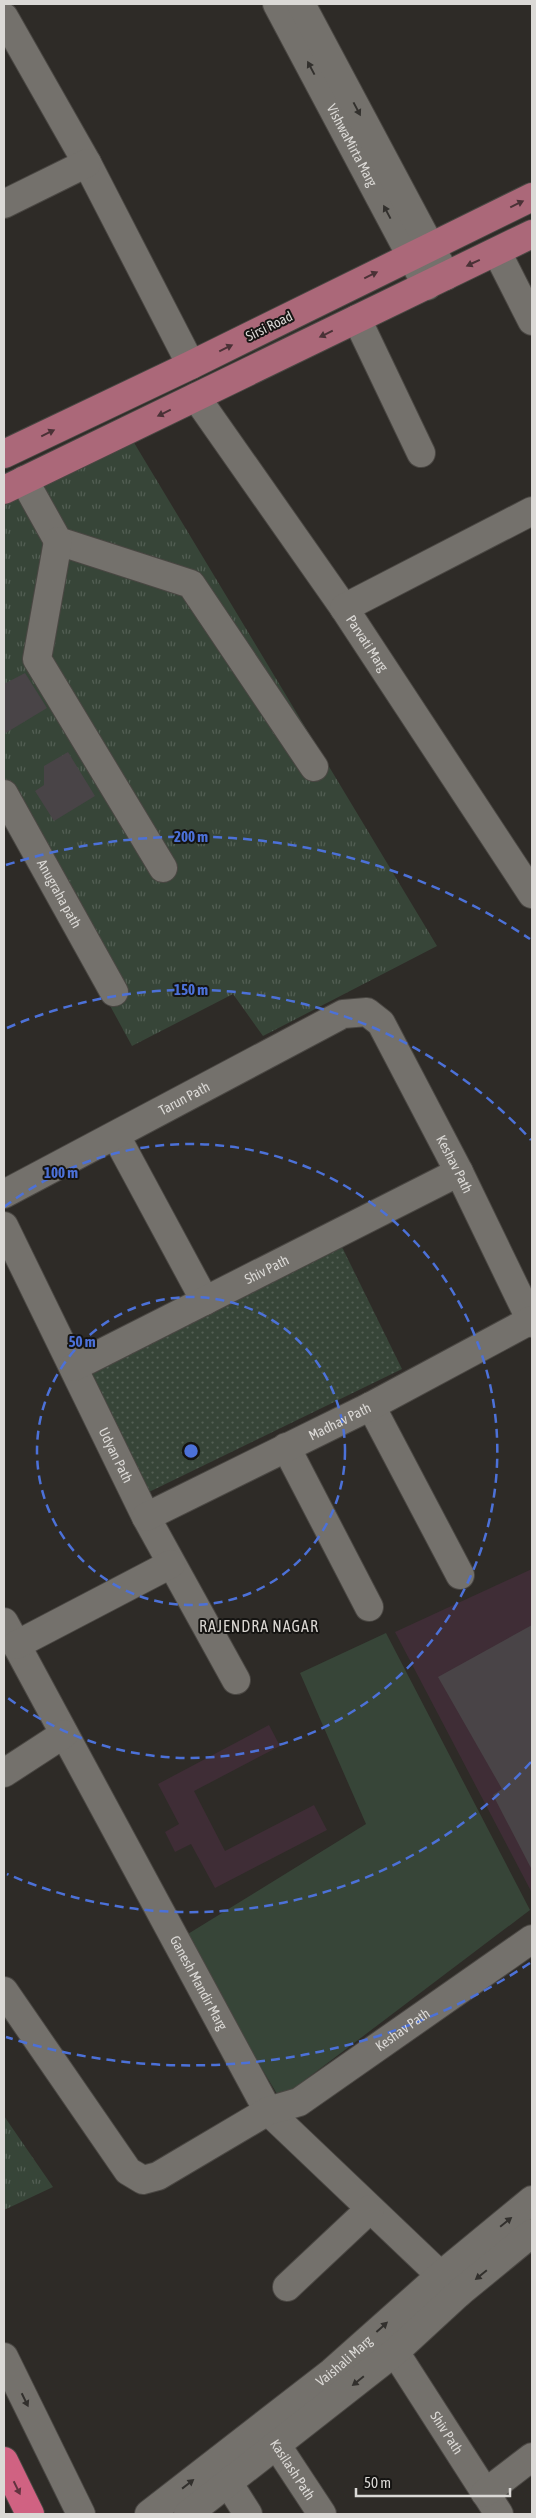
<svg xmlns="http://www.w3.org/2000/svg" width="536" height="2518" font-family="'Asap Condensed',sans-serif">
<defs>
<pattern id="grass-tufts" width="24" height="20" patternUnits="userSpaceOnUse" patternTransform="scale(1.25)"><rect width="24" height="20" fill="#374538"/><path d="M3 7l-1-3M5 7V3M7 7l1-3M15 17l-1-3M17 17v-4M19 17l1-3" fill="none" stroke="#535f54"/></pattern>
<pattern id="park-dots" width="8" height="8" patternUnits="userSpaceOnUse" patternTransform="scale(1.25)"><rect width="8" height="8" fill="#374538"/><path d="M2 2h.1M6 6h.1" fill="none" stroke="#535f54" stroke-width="1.8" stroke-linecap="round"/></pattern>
</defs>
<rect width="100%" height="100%" fill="#2e2b27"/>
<path fill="#3f2d36" d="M532 1569V1893L395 1632Z
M269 1725 280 1746 194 1791 225 1851 314 1805 327 1830 215 1888 191 1844 175 1852 165 1832 179 1824 158 1784Z"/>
<path fill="url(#grass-tufts)" d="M133 441 437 946 263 1036 233 994 132 1046 4 811V505Z
M4 2116 53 2187 4 2210Z"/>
<path fill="url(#park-dots)" d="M340 1243 402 1369 149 1492 90 1369Z"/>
<path fill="#374538" d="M386 1633 530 1910 280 2099 183 1937 366 1824 300 1673Z"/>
<path fill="#494447" d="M25 673 47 708 4 734V684Z
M68 752 95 796 54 821 35 791 44 785V766Z
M532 1625V1870L493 1795 502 1789 438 1677Z"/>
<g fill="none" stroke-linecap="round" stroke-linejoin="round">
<defs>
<g id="minor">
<path id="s1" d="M277 4 427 286"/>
<path d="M301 4 446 276"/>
<path d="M4 17 87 163 191 365"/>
<path d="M4 204 87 163"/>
<path d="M497 252 532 321"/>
<path d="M357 319 421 453"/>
<path id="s2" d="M196 397 344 608 532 894"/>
<path d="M24 480 58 541 191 584 314 767"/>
<path d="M58 541 37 659 163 868"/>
<path d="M344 608 532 511"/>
<path id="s3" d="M4 794 114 992"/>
<path d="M116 1136 205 1301"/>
<path id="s4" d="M4 1194 343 1014 367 1012 381 1023 459 1172 532 1323"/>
<path id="s5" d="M4 1226 146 1517 236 1680"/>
<path id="s6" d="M74 1367 459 1172"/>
<path d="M371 1406 460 1575"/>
<path d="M286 1447 369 1607"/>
<path id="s7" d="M146 1517 371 1406 531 1320"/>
<path id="s8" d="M4 1622 268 2111 459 2293"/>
<path d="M16 1645 171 1564"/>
<path d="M4 1773 64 1734"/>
<path id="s9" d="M4 1991 128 2171 143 2180 158 2176 268 2111 299 2102 532 1939"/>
<path d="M287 2287 370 2209"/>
<path id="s10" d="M395 2352 499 2514"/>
<path d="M4 2357 81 2514"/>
<path id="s11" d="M268 2432 322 2514"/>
<path d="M217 2471 229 2484 248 2514"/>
<path d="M485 2493 532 2457"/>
<path id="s12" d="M149 2514 332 2372 441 2275 532 2200"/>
<path d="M188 2514 395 2352 459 2293 532 2233"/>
</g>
<path id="major" d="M4 454 191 365 532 197
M4 490 532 234"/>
<path id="highway" d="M4 2461 30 2514"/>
</defs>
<use href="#minor" stroke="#4a4743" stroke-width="30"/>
<use href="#major" stroke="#4a4743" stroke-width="30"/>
<use href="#highway" stroke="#4a4743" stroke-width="30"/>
<use href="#minor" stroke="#74716c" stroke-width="28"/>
<use href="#major" stroke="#ab6879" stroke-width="28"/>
<use href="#highway" stroke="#d06282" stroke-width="28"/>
</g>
<defs><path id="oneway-solid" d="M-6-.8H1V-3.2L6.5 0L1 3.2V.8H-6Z" transform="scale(1.25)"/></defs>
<g fill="#32302d">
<use href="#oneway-solid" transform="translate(311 68) rotate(-118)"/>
<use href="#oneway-solid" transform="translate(357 109) rotate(62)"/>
<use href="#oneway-solid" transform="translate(387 212) rotate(-118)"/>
<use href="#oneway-solid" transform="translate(506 2222) rotate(-39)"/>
<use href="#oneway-solid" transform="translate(481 2275) rotate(141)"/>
<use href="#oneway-solid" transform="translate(382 2327) rotate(-42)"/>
<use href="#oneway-solid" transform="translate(358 2381) rotate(141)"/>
<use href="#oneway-solid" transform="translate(25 2400) rotate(64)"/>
<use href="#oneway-solid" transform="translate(188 2484) rotate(-38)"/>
</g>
<g fill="#4a3136">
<use href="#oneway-solid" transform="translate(517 204) rotate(-26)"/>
<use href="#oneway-solid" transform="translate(473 263) rotate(155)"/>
<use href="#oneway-solid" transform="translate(371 275) rotate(-26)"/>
<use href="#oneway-solid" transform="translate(326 334) rotate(154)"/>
<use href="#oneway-solid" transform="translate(226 348) rotate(-26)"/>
<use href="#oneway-solid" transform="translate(164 413) rotate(154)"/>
<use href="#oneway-solid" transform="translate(48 433) rotate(-26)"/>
</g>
<use fill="#60333f" href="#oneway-solid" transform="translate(17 2488) rotate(64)"/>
<g fill="none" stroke="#4c71d8" stroke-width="2.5" stroke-dasharray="9 6">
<circle cx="191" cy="1451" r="154"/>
<path d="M4 1207A307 307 0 1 1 4 1695"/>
<path d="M531 1762A461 461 0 0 1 7 1874M7 1028A461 461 0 0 1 531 1140"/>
<path d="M530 1963A614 614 0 0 1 6 2037M6 865A614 614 0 0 1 530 939"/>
</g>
<g text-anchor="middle" stroke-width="4" stroke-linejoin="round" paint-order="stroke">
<g font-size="14" fill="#dbd9d6" stroke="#151412">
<text dy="5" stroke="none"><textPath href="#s1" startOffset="160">VishwaMirta Marg</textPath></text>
<text transform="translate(269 326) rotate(-26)" y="5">Sirsi Road</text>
<text dy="5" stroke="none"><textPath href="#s2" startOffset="300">Parvati Marg</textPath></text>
<text dy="5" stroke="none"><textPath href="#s3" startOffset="114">Anugraha path</textPath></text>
<text dy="5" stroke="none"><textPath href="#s4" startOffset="204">Tarun Path</textPath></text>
<text dy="5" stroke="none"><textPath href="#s4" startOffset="585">Keshav Path</textPath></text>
<text dy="5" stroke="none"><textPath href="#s6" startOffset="216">Shiv Path</textPath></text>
<text dy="5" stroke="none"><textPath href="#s7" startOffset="216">Madhav Path</textPath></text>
<text dy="5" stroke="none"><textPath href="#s5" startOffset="255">Udyan Path</textPath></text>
<text dy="5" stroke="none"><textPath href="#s8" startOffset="410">Ganesh Mandir Marg</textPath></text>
<text dy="5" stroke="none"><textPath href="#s9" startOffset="538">Keshav Path</textPath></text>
<text dy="5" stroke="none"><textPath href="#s12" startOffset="248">Vaishali Marg</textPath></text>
<text dy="5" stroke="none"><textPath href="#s10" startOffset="96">Shiv Path</textPath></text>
<text dy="5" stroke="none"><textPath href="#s11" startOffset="45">Kasilash Path</textPath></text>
</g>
<g font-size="16" letter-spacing="1" fill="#d9d5d0" stroke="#151412">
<text x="259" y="1632">RAJENDRA NAGAR</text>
</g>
</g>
<circle cx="191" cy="1451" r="8" fill="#4c71d8" stroke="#151412" stroke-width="2.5"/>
<g font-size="15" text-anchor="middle" font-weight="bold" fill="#4c71d8" stroke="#151412" stroke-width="4" stroke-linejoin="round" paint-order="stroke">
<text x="191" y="842">200 m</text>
<text x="191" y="995">150 m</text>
<text x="61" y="1178">100 m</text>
<text x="82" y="1347">50 m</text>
</g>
<rect width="536" height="2518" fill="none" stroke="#dbd9d6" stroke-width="10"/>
<path d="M356 2488v8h154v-8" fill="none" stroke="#dbd9d6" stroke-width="2.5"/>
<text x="364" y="2488" font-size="15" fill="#dbd9d6" stroke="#151412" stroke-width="4" paint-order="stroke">50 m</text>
</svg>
